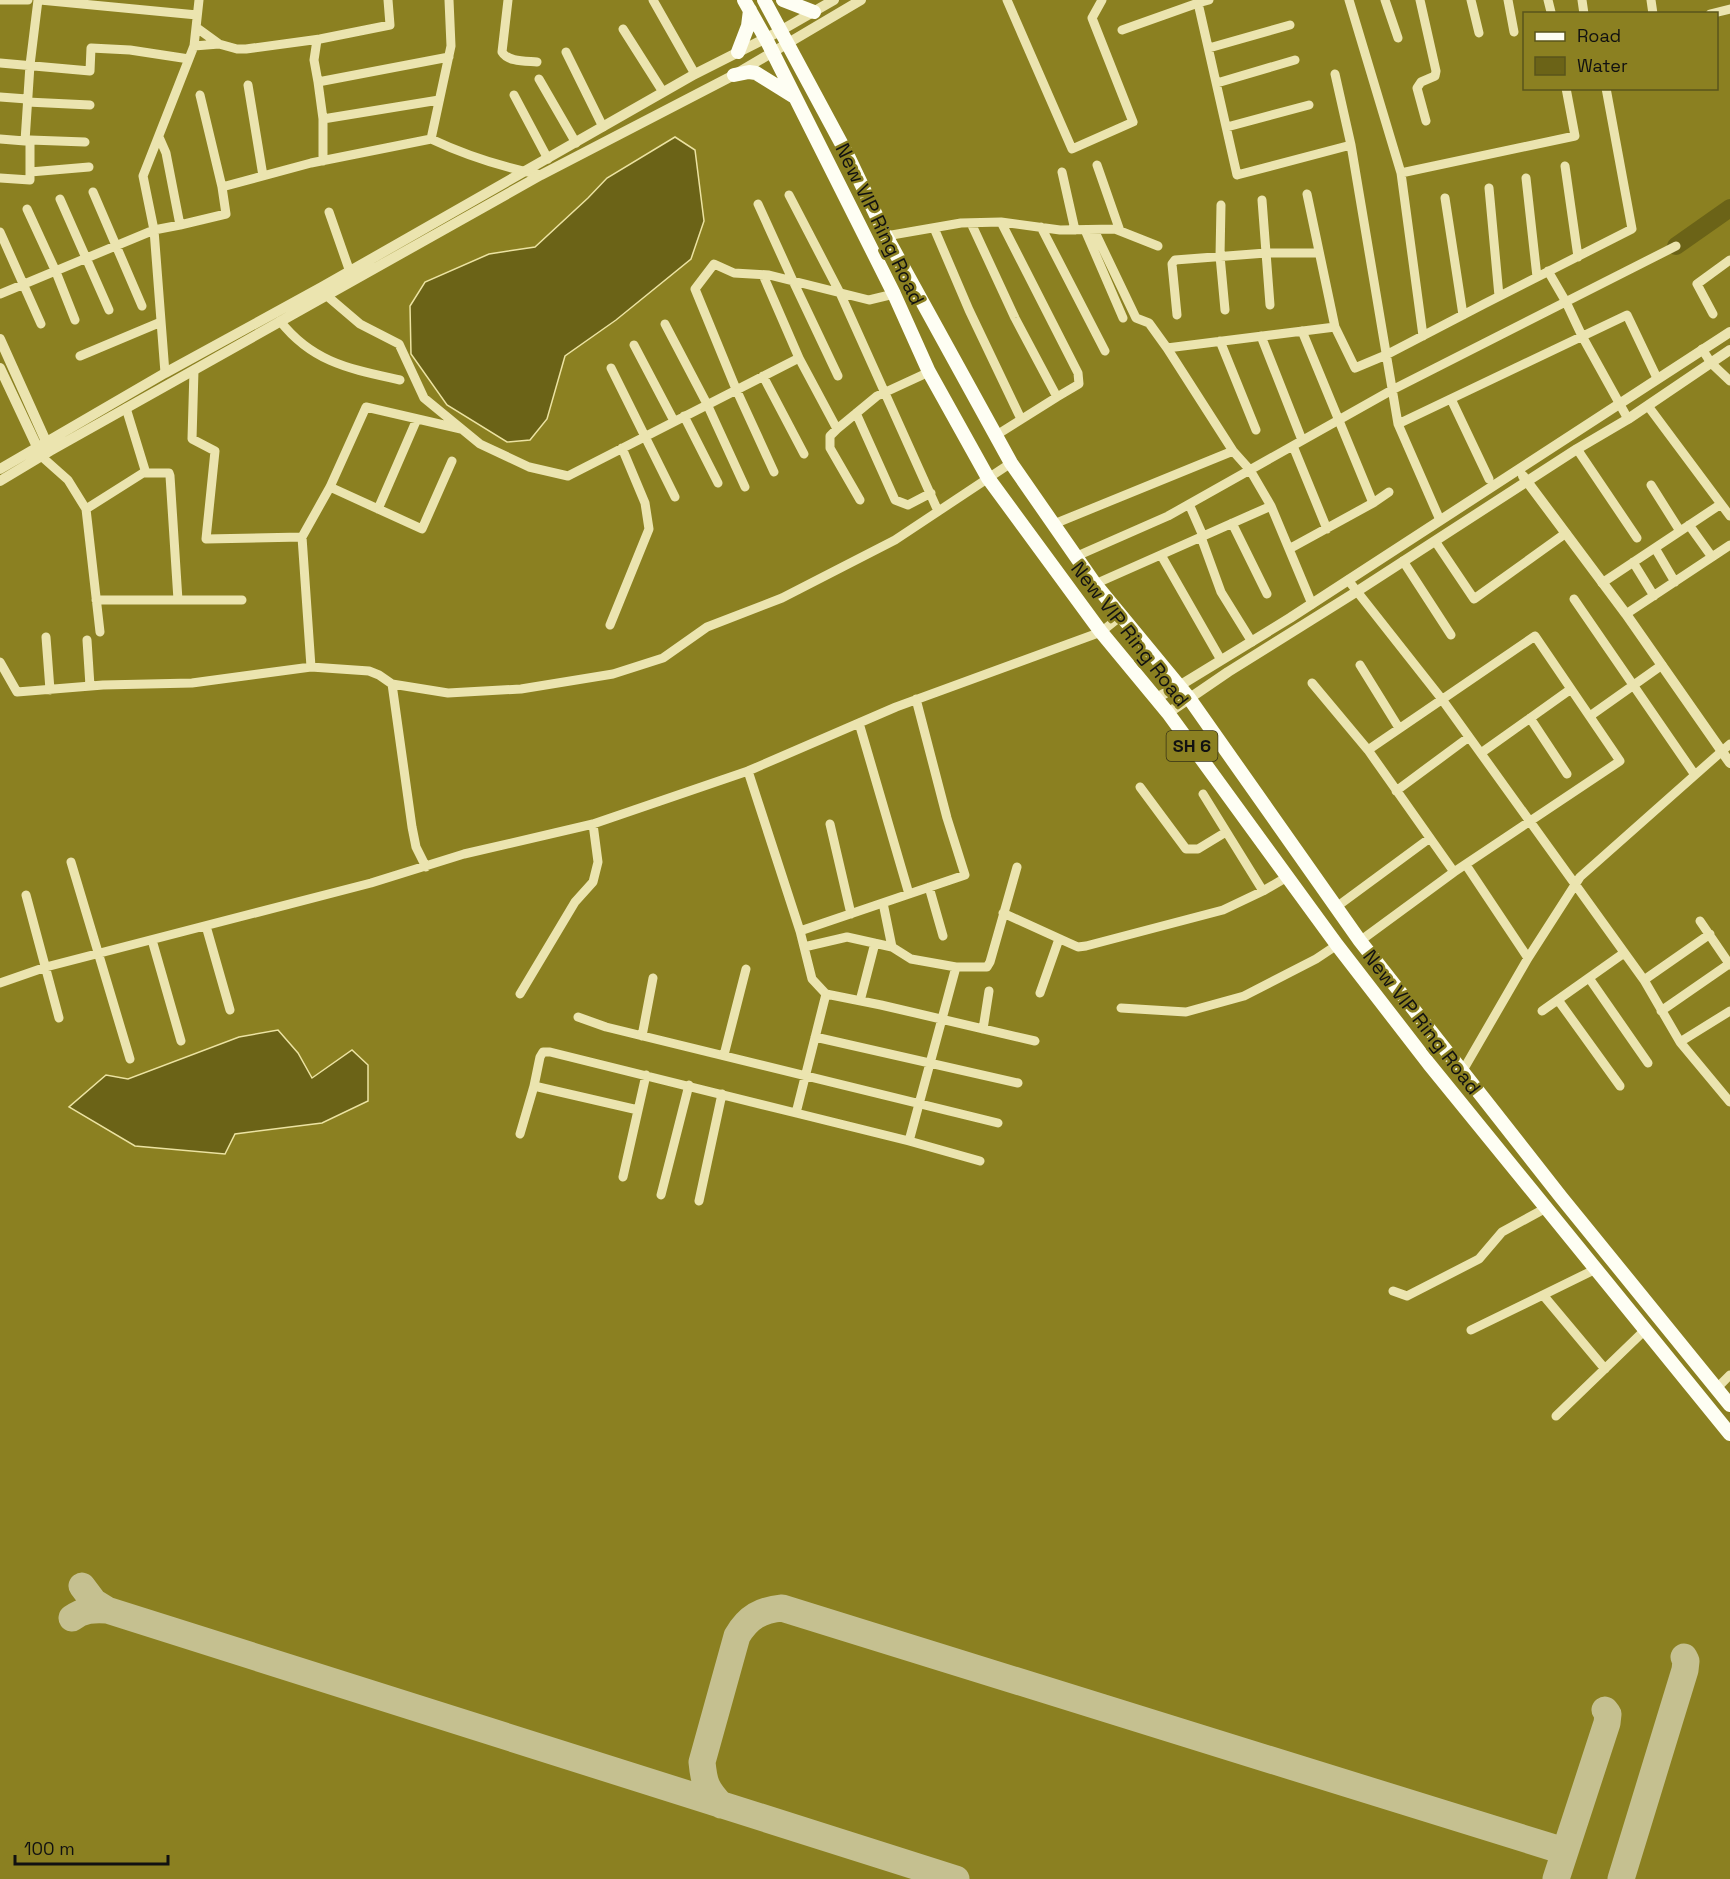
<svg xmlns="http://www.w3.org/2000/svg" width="1730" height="1879" font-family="'Space Grotesk',sans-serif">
<rect width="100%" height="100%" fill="#8b8021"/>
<path fill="#6b6317" stroke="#ece3a2" stroke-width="1.5" d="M675 137 695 150 704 221 691 259 616 320 565 356 547 419 530 440 507 442 447 405 411 354 410 306 425 282 489 254 535 247 588 198 607 178Z
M278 1030 298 1053 312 1078 352 1050 368 1065V1101L322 1123 235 1134 225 1154 135 1146 69 1107 106 1075 128 1079 239 1037Z"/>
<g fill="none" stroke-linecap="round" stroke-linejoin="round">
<path stroke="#6b6317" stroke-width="18" d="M1676 246 1730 208"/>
<path stroke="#c5c090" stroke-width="27" d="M82 1586 94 1602 107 1610
M72 1618C83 1610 93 1609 107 1610L956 1879
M721 1805C706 1789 704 1783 702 1762L737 1636C748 1617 761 1610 782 1608L1564 1851
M1556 1879 1607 1723 1608 1714 1605 1710
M1621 1879 1685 1670 1686 1661 1684 1657"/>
<path stroke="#ebe4af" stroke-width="9" d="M0 0H28
M40 0 197 15
M508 0 502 52C508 62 525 61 537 62
M653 0 695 74
M1007 0 1072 149 1133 122 1092 18 1102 0
M1209 0 1198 3 1237 175 1351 145
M1349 0 1401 173
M1385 0 1398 38
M1420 0 1436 71 1435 76 1421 82 1417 88 1426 121
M1471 0 1479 33
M1508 0 1514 32
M1548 0 1551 12
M1582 0 1584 14
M1651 0 1653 14
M1710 14 1730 9
M197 28 219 44 237 49H246L320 39 390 25 388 0
M623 29 663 92
M1122 30 1198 3
M317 40 314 60 318 82
M194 46 199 0
M1209 48 1290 25
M566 52 603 127
M0 63 90 71 91 48 130 50 189 59
M1335 74 1351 145 1398 424 1440 520
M539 79 576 143
M1217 83 1295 60
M248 85 263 176
M200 95 222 187
M514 95 548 159
M0 97 27 99
M27 102 90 105
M323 119 318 82 449 57
M1227 127 1309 105
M159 137 166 153 180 225
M0 139 25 141 30 65 38 0
M431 139C467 156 502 167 541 175
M30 140 85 142
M323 161V119L439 100
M1097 165 1120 231
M1565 166 1578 257
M30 172 89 167
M1062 172 1075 230
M0 178 30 180V140L25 141
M1526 178 1537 277
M1489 188 1499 296
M93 192 142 306
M1307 194 1335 327
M789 195 840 293 938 511
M1445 198 1463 315
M60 199 109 310
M1262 200 1270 305
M758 204 793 281 838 376
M1221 205 1220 256 1225 310
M27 209 56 272 75 320
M329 212 350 272
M1001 222 1078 373 1079 384 1057 397
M971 223 1015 318 1057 397 995 436
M1041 227 1105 351
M934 228 969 310 1021 419
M1085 230 1123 318
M1094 230 1136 318 1149 323 1167 348
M0 232 41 324
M886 236 961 223 1001 222 1060 230 1115 229 1158 246
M1548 271 1566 302 1582 336 1628 419
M324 290 326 295 360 324 399 344 424 398 480 444 529 467 568 476 799 358 763 275
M0 294 154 230 143 176 194 46 219 44
M1713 314 1697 284 1730 260
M1177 315 1172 264 1175 260 1266 253H1319
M280 321C313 363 351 369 400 380
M665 324 707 404 745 487
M1261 336 1302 440
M1423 336 1401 173 1575 136 1566 88
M1220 341 1256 430
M634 345 674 421
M1702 349 1711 363 1730 381
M80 356 161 322
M799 358 837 429 877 396 929 372
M611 368 675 497
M194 370 192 439 215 451 206 539 302 537 330 487 366 407 461 429
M165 373 154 230 180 225 226 214 222 187 311 163 431 139 451 46 449 0
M763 376 804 454
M1451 399 1489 479
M1648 406 1730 516
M856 413 895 500 908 505 931 493
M684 416 718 483
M1398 424 1627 315 1657 378
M837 429 830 436V448L860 500
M1293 446 1327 529
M1577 449 1637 538
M41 456 68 480 86 509 100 632
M774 472 736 389 695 289 714 264 734 273 769 275 869 300 894 294
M143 473H169L170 476 178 600
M1651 485 1680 531
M330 487 422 529 452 461
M1373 503 1389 492
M1189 504 1203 536
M1271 506 1312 604
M86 509 143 473 145 470 126 408
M378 509 417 419
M1232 523 1267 594
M1054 524 1233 451 1167 348 1335 327 1355 368 1386 355 1484 304 1632 229 1606 88
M1689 525 1712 557
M1201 537 1221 592 1252 642
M1435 541 1474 599 1566 533
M1655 548 1675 582
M1289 549 1373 503 1302 331
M1161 555 1221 660
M1077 556 1168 516 1392 390 1676 246
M1403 561 1451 635
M1633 562 1654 596
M1348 580 1441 698 1644 980 1680 1042 1730 1102
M1602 583 1721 504
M1095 584 1271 506 1250 470 1233 451
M1574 599 1695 775
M96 600H242
M1626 614 1730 545
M610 625 649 529 645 503 622 448
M46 637 50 690
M87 640 90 686
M0 662 17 692 103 685 192 683 311 667 302 537
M1360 665 1399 728
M311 667 369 671 379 675 392 684
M1312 683 1368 750 1454 872
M1590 716 1662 665
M1530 718 1567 774
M859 723 909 894
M1481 753 1571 689
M748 771 800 931
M1140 787 1186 849H1198L1226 832
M1396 791 1469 737
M1203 794 1263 891
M830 824 851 914
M71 862 130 1059
M1466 865 1528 958
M426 867 416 847 412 827 392 684 448 693 521 689 613 674 663 658 707 627 782 598 895 540 1011 463
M929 887 943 936
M26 895 59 1018
M883 903 892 947
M1335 908 1430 838
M1003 913 1069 943 1078 947 1086 946 1223 910 1263 891 1287 877
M1700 921 1730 965
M206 926 230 1010
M152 940 181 1041
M1360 941 1454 872 1620 761 1535 636 1368 750
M956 967H987L990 962 1017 867
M1589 978 1648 1063
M1644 980 1710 934
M0 983 46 967 371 883 464 854 593 824 748 771 896 707 1101 632 1121 616
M1040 993 1059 939
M520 994 575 902 593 882 598 862 593 824
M826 994 881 1005 1035 1041
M1558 1000 1620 1086
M860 1001 875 943
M1121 1008 1186 1012 1244 996 1316 959 1337 945
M1542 1011 1624 953
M1661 1011 1729 964
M578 1017 606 1027 998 1123
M983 1029 989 991
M642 1036 653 978
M815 1037 1018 1083
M1680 1042 1730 1011
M724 1055 746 969
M1462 1072 1528 958 1580 877 1730 744
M534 1086 540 1057 543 1052H550L796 1113 826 994 812 979 800 931 965 875 947 818 916 699
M796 1113 909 1141 956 967 911 959 892 947 847 937 804 947
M520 1134 534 1086 638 1110
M909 1141 980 1161
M623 1177 646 1075
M661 1195 689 1085
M699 1201 722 1094
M1393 1291 1407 1296 1479 1259 1502 1232 1546 1208
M1543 1295 1605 1369
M1471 1330 1596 1269
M1716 1389 1730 1375
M1556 1416 1645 1330"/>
<path stroke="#ebe4af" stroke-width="10" d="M0 339 49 448
M0 368 40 453
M0 469 165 373 322 287 695 74 780 31 834 0
M1523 476 1626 614 1730 763
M0 481 50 451 541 175 734 75 861 0
M1156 698 1179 686 1290 618 1730 332
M1168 713 1228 672 1356 592 1577 449 1628 419 1730 350"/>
<path stroke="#fefef3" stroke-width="14" d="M744 0 767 41 894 294 929 372 988 478 1101 632 1168 713 1337 945 1429 1064 1730 1434
M764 0 847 154 886 236 1011 463 1095 584 1189 698 1360 941 1561 1197 1730 1405
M783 0 814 12
M738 52 748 26 750 10
M734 75 749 72 756 73 793 96"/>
</g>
<g text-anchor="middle" stroke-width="5" stroke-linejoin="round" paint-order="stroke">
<rect fill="#8b8021" stroke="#363216" stroke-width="1.5" x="1166.5" y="731" width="51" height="30" rx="4.5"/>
<g font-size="18" font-weight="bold" fill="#111">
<text x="1192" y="752">SH 6</text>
</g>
<g font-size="20" fill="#111" stroke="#8b8021">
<text transform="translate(880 224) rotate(64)" y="7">New VIP Ring Road</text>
<text transform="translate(1130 634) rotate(52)" y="7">New VIP Ring Road</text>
<text transform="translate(1422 1022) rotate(52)" y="7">New VIP Ring Road</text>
</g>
</g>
<rect x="1523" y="12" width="195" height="78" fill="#8b8021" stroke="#5a541b" stroke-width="1.5"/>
<rect x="1535" y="32" width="30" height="9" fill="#fefef3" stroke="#5a541b" stroke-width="1.5"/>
<text x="1577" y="42" font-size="18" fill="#111111">Road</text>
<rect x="1535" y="57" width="30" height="18" fill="#6b6317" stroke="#5a541b" stroke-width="1.5"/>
<text x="1577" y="72" font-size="18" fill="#111111">Water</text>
<path d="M15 1855v9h153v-9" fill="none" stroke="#111111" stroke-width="3"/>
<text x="24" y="1855" font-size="18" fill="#111111" stroke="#8b8021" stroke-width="4.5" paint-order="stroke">100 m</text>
</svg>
